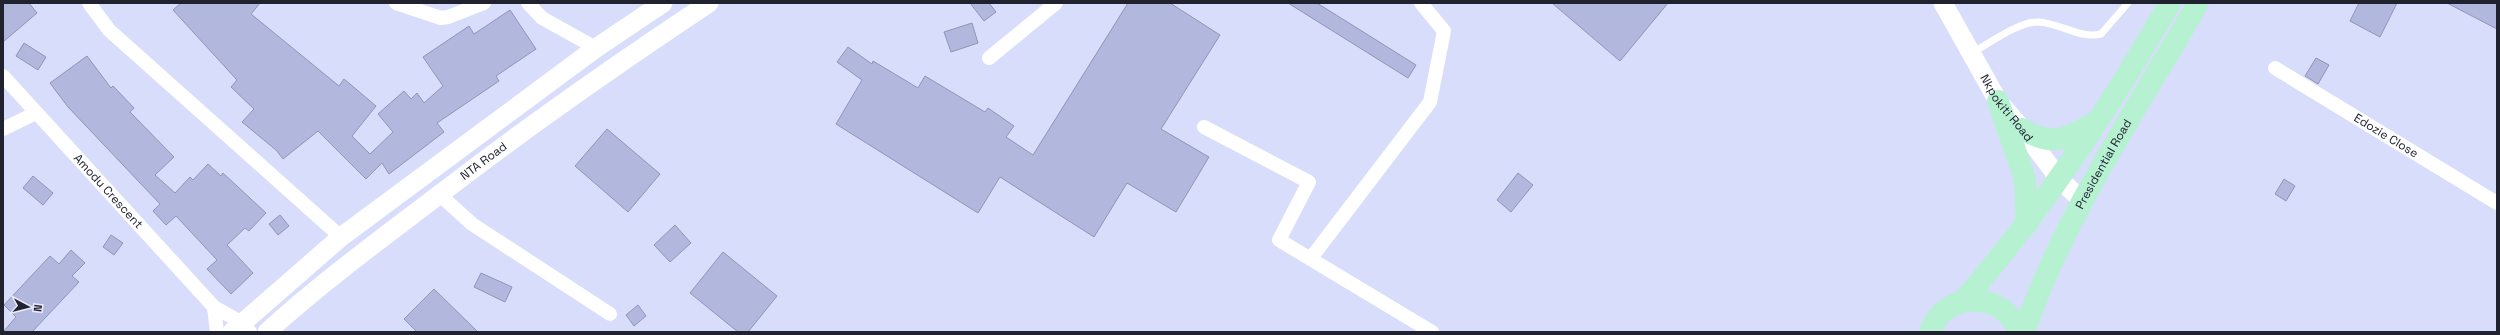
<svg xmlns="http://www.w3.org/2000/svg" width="2500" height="335" font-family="'Space Grotesk',sans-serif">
<rect width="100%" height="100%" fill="#d8ddfc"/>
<path fill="#b2b8dd" stroke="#9095b8" d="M3 3H29L37 13 3 42Z
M181 3H260L251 14 339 86 344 79 376 106 352 136 370 154 393 132 378 114 404 91 411 99 417 93 424 103 443 86 423 57 469 26 474 34 510 10 536 49 496 76 499 81 437 123 444 132 389 174 382 163 366 179 318 131 283 159 276 150 242 122 254 109 231 87 237 80 173 10Z
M970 3H989L996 12 984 21Z
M1128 3H1170L1220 35 1161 129 1209 157 1176 212 1127 183 1094 237 1000 177 978 213 836 124 862 80 837 62 848 47 872 64 873 61 918 88 925 76 985 112 988 108 1014 126 1006 137 1033 155Z
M1288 3H1317L1416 65 1408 78Z
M1552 3H1668L1620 61Z
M2359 3H2397L2380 37 2350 21Z
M2447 3H2497V29Z
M972 23 978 43 951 52 944 32Z
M24 43 46 57 38 70 16 56Z
M87 56 111 88 113 86 134 108 130 112 174 157 155 175 175 193 190 177 193 180 208 164 221 176 223 173 266 213 249 231 245 228 227 245 253 273 231 294 207 269 217 260 176 216 166 225 153 211 160 204 68 107 50 83Z
M2316 58 2329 65 2318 84 2305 76Z
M607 129 660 174 628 212 575 166Z
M1518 173 1533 185 1511 212 1497 200Z
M33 176 53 193 43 205 23 188Z
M2284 179 2295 186 2286 201 2275 194Z
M280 215 289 226 278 235 269 224Z
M675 225 691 243 670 262 654 245Z
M111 235 123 243 114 255 103 247Z
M71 250 85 263 72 276 79 282 32 332H3L16 317 4 305 50 256 59 264Z
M723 252 777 296 748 332H738L690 293Z
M481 273 512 287 505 302 474 287Z
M434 289 478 332H417L404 319Z
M638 305 646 316 634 326 626 315Z"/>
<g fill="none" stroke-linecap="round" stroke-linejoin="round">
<path stroke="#fff" stroke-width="7" d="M1972 53C1988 44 2020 21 2038 22 2060 23 2080 39 2101 34L2128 3"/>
<g stroke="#fff" stroke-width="14">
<path d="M89 3 109 30 341 237"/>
<path d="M396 3 441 18 448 17 484 3"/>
<path d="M528 3 542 18 596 48"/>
<path d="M989 58 1056 3"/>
<path id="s1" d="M2275 68 2497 203"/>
<path id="s2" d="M3 76 214 307 241 322 250 332"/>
<path d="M1204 127 1309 182 1279 240 1432 332"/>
<path d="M3 129 36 113"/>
<path d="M439 194 472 224 610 314"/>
<path d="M1311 258 1430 102 1444 31 1421 3"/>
<path d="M214 307 217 332"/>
</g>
<g stroke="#fff" stroke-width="19">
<path id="s3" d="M1943 3 1998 101 2022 129 2060 180 2084 202"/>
<path d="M232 332 341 237 596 48 663 3"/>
<path id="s4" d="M267 332C322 282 381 239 440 194 527 127 617 64 709 3"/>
</g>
<g stroke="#b6f1d1" stroke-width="22">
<path d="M1998 101 2025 179 2027 224"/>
<path d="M2022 129C2053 147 2065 139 2095 123"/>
<path d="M1963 301C2043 210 2109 108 2170 3"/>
<path d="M1930 332C1944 289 2005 291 2019 332"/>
<path id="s5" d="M2024 332C2064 215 2137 110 2198 3"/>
</g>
</g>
<g text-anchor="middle" stroke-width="4" stroke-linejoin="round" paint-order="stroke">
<g font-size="12" fill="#202230" stroke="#e9ebfb">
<text dy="4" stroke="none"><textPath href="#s3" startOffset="123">Nkpokiti Road</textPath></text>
<text dy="4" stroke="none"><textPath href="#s1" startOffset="130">Edozie Close</textPath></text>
<text dy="4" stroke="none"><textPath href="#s4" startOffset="276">NTA Road</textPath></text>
<text dy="4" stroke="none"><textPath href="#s5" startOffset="186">Presidential Road</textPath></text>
<text dy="4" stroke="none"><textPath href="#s2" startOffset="156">Amodu Crescent</textPath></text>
</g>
</g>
<rect width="2500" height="335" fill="none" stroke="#202230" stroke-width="8"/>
<g transform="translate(28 307) rotate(97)" stroke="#e9ebfb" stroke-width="3" paint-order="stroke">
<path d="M0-3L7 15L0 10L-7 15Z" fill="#202230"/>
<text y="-6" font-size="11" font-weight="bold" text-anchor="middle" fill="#202230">N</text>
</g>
</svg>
